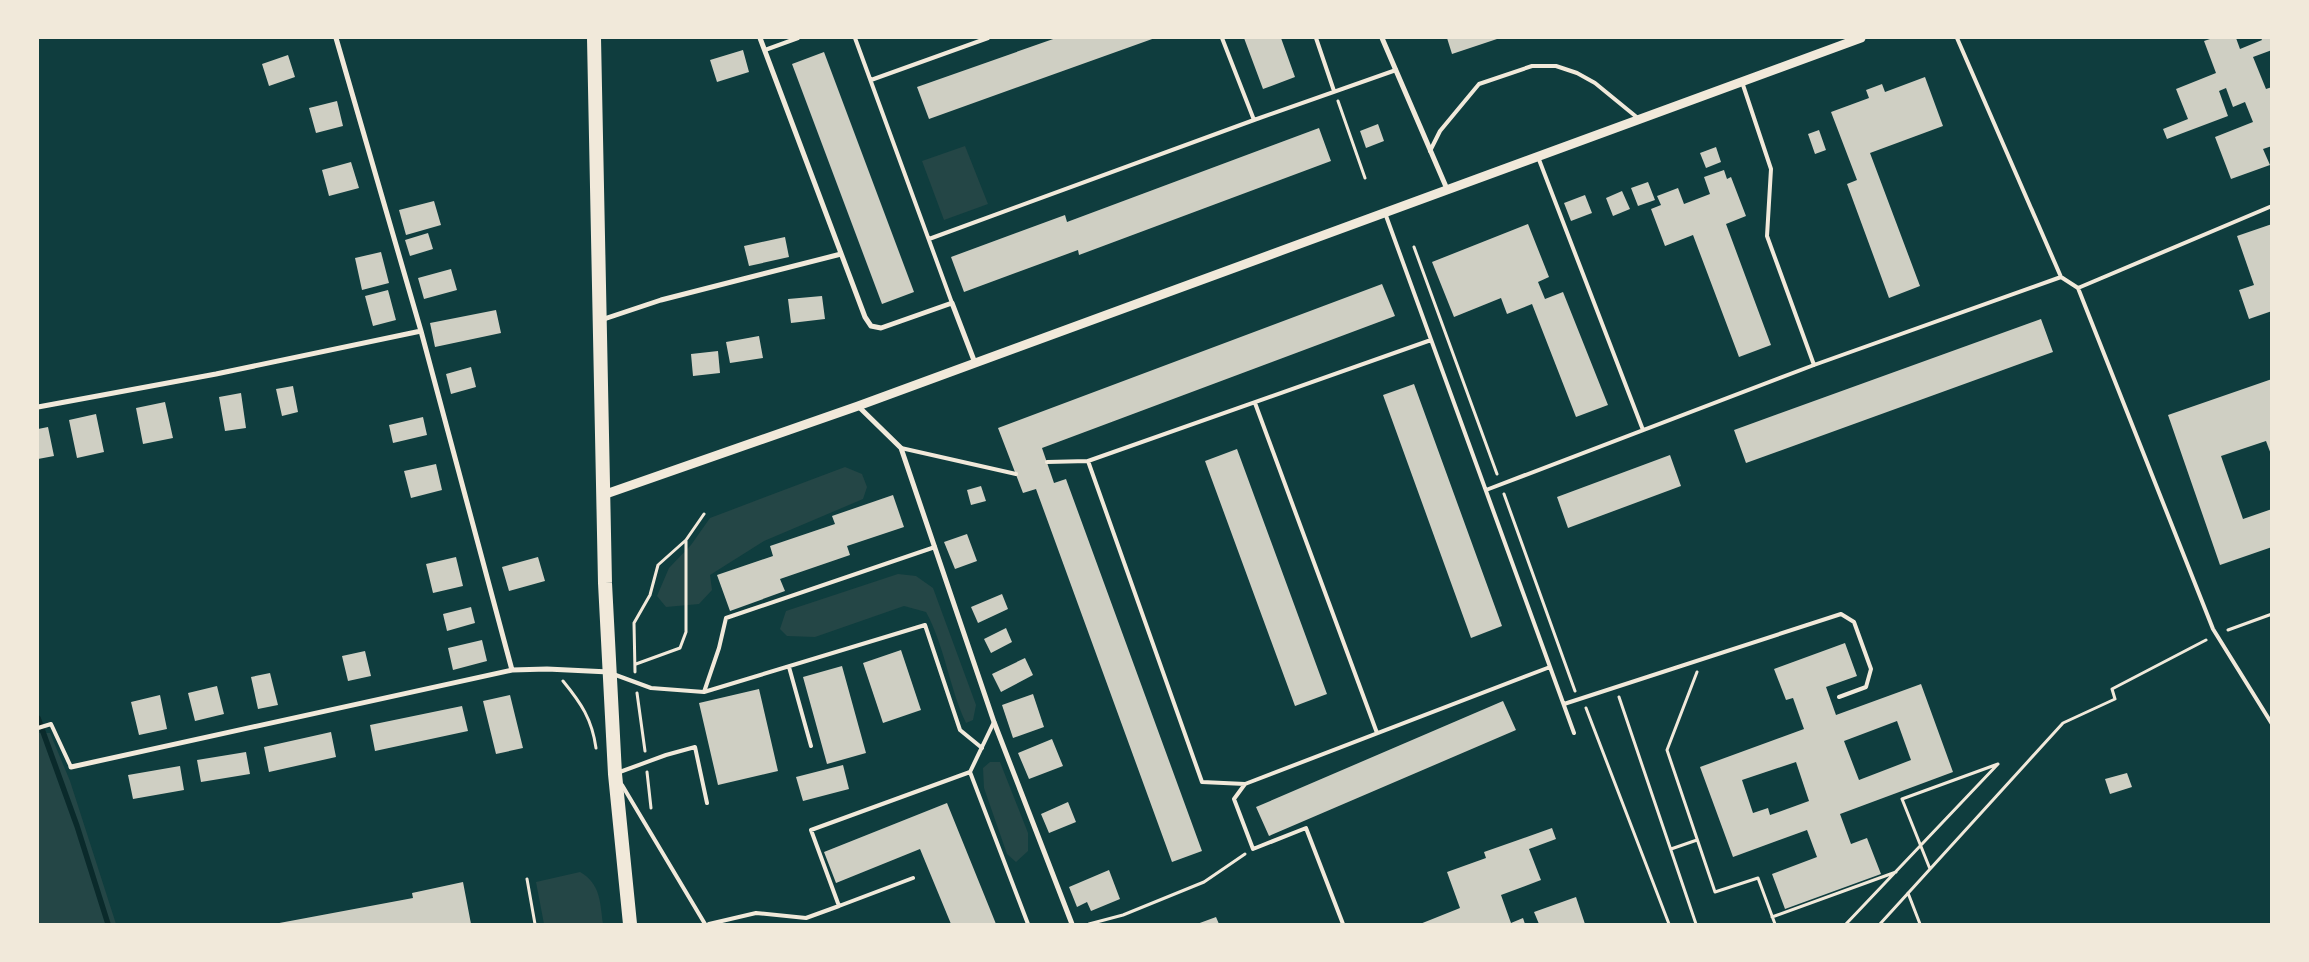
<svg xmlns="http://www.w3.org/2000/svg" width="2309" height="962" font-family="'Libre Baskerville',serif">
<rect width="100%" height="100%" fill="#0f3d3e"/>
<path fill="#244646" d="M965 146 988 204 944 220 922 161Z
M845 467 862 474 867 487 863 499 764 541 710 575 712 590 699 604 666 607 657 596 669 568 691 545 710 518Z
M898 574 916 576 933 588 976 705 973 720 966 723C949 687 945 647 926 612L904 606 815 637 787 636 780 629 786 611Z
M38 733H50L70 781 116 924H38Z
M990 762H1000L1028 833V851L1016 862 1007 854 984 788 983 768Z
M580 872C601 884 600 903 603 924H544L536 882Z"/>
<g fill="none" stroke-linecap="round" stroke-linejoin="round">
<path stroke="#0a2a2b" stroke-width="5.5" d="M38 718 77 826 108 924"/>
</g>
<path fill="#cfcfc3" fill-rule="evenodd" d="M1056 38H1155L929 119 917 87Z
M1244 38H1281L1295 77 1263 89Z
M1447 38H1500L1452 54Z
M2213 38H2236L2240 49 2262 40 2261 38H2272V50L2253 57 2266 89 2272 87V146L2263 149 2270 165 2231 179 2215 137 2253 122 2245 102 2233 107 2226 88 2219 91 2228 116 2167 139 2163 129 2188 119 2176 89 2216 73 2204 41Z
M743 50 749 72 717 82 710 60Z
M824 52 914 292 882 304 792 64Z
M288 55 295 77 269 86 262 64Z
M1925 77 1943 126 1870 153 1920 286 1889 298 1847 184 1857 180 1831 112 1869 98 1866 90 1882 84 1885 92Z
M337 101 343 126 316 133 309 108Z
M1378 124 1384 141 1366 148 1360 131Z
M1319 128 1331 161 1079 255 1078 250 964 292 951 257 1065 215 1067 222Z
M1819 130 1826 150 1815 154 1808 134Z
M1716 147 1721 162 1706 168 1700 153Z
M351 162 359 188 329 196 322 170Z
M1724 170 1727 179 1731 177 1746 216 1726 224 1771 345 1739 357 1693 235 1665 246 1651 209 1661 205 1657 196 1678 188 1684 204 1710 194 1704 177Z
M1648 182 1655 200 1638 206 1631 188Z
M1622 191 1630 209 1613 216 1606 198Z
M1585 195 1592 213 1571 221 1564 203Z
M434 201 441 225 406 235 399 210Z
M1528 224 1549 277 1538 282 1545 299 1563 292 1608 405 1576 417 1532 304 1507 314 1501 298 1454 317 1432 262Z
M2272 224V311L2249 319 2239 290 2254 285 2237 236Z
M428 233 433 249 410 256 405 240Z
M785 237 789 257 749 266 744 246Z
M381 252 389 283 362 290 355 258Z
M451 269 457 290 424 299 418 278Z
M1382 284 1395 316 1042 448 1054 483 1066 479 1202 851 1172 862 1036 489 1023 493 998 428Z
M388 290 396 320 373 326 365 296Z
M822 296 825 319 791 323 788 299Z
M496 310 501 333 435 347 430 323Z
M2041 319 2053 352 1746 463 1734 430Z
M759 336 763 358 730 363 726 342Z
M718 351 720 373 693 376 691 354Z
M471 367 476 387 451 394 446 374Z
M2272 379V457L2266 441 2221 456 2243 519 2272 509V547L2220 565 2168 415Z
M1414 384 1502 626 1471 638 1383 395Z
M293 386 298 412 282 416 276 389Z
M241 393 246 428 225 431 219 397Z
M165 402 173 438 143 444 136 408Z
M96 414 104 452 77 458 69 420Z
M423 417 427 435 393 443 389 425Z
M48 427 54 456 38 459V429Z
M1237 449 1327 694 1295 706 1205 461Z
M1670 455 1681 486 1568 528 1557 497Z
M436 464 442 490 411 498 404 471Z
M981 486 986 501 971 505 967 490Z
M893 495 904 527 847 546 850 555 780 579 785 591 730 611 717 575 773 556 770 546 835 524 832 516Z
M967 534 977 561 955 569 944 542Z
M456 557 463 586 433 593 426 564Z
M538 557 545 581 509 591 502 567Z
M1002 594 1008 609 978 623 971 607Z
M471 607 475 623 447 631 443 614Z
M1006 628 1012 642 991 653 984 639Z
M482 640 487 661 453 670 448 648Z
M1845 643 1857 676 1826 687 1836 715 1921 684 1953 772 1840 814 1851 844 1867 838 1881 874 1785 909 1772 874 1817 857 1807 830 1733 857 1700 767 1804 729 1793 698 1786 700 1774 669ZM1897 721 1911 760 1859 780 1844 741ZM1796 762 1809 801 1770 815 1768 808 1753 813 1742 780Z
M901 650 921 710 883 723 863 663Z
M365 651 371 676 348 681 342 656Z
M1025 658 1033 675 1001 692 992 674Z
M842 666 866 753 827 764 803 677Z
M270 673 278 705 258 709 251 677Z
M217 686 224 714 195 721 188 693Z
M759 689 778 771 718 785 699 703Z
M1033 694 1044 727 1013 738 1002 705Z
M160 695 167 729 139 735 131 702Z
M510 695 523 748 496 754 483 701Z
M1503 701 1516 730 1269 836 1256 807Z
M462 706 468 731 375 751 370 725Z
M331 732 336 757 269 772 264 747Z
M1052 739 1063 766 1029 779 1018 753Z
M246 752 250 774 201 782 197 760Z
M843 765 849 789 803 801 796 777Z
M180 766 184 790 133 799 128 775Z
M2127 773 2132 787 2110 794 2105 779Z
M1068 802 1076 822 1049 833 1041 814Z
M947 803 996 924H951L920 849 836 883 824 852Z
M1552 828 1556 839 1529 849 1541 880 1501 895 1511 923 1523 918 1525 924H1420L1460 908 1447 872 1486 858 1484 852Z
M1109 870 1120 899 1091 911 1087 902 1077 907 1069 887Z
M463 882 471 924H274L413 898 412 893Z
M1576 897 1585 924H1539L1534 912Z
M1216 917 1219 924H1197Z"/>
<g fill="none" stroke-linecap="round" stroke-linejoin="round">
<path stroke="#f1e9da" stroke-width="3" d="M1338 101 1365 178
M1414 247 1497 474
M1504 494 1575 691
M2228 630 2272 614
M636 664 680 648 686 632V541
M635 672 634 623 650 595 658 565 686 540 704 514
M1697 672 1667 750 1715 892 1758 878 1775 924
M563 681C581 703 592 719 596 748
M637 693 645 751
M1619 697 1696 924
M1586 708 1669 924
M647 772 651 808
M1671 849 1697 840
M1930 869 1902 799 1998 764
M527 879 535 924
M1908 893 1920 924
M1772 917 1896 872
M1089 924 1123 915 1204 882 1245 854
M1846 924 1998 764
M1880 924 2063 723 2115 699 2112 689 2206 640"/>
<path stroke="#f1e9da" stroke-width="4" d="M855 38 952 303
M1316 38 1334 91
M1957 38 2061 277 2078 288 2213 629 2272 724
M765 50 798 38
M871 80 988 38
M1742 82 1771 169 1767 236 1814 365
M1254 120 1396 70
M1430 151 1440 131 1479 84 1532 66H1556L1577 73 1595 83 1639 119
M1538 157 1643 430
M1385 213 1574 733
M929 239 1254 120 1222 38
M2078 288 2272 206
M1255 403 1377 733
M901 448 1016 474
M1088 461 1431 340
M1047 462 1088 461 1202 782 1245 784 1550 667
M1486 490 1814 365 2061 277
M789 667 811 746
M613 674 651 688 704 692 925 625 960 730 982 748
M704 692 719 648 726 618 935 547
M1564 704 1841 614 1854 622 1871 669 1866 687 1839 697
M38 728 51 724 71 767
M970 772 1028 924
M617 773 666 755 695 747 707 803
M1245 784 1234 799 1253 849 1306 828 1343 924
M622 785 705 924
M913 878 839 906 811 830 970 772 994 722
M709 924 756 913 806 918 839 906"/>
<path stroke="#f1e9da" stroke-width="5" d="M336 38 421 331 512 670
M760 38 865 317 871 326 881 328 952 303 975 363
M1382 38 1447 189
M601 320 661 300 841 254
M858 406 901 448 994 722 1072 924
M38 407 216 374 421 331
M71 767 512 670 547 669 609 672"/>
<path stroke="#f1e9da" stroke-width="9" d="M603 495 858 406 1861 38"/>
<path stroke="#f1e9da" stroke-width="14" d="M594 38 605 583 615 774 630 924"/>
</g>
<rect width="2309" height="962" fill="none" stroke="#f1e9da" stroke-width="78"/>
</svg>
